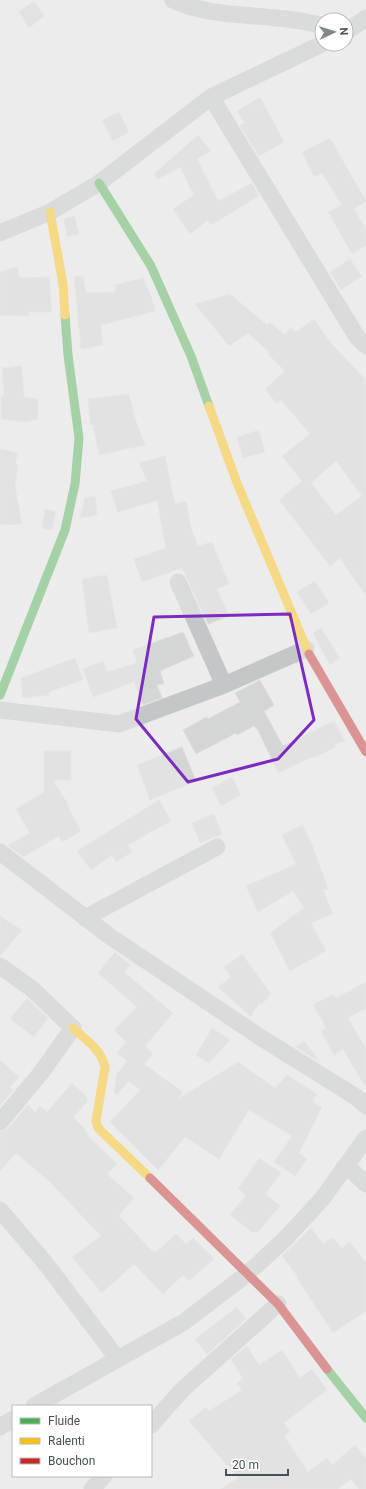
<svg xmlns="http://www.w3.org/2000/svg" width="366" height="1489" font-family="Roboto,sans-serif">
<rect width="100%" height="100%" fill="#edecec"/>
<path fill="#d4d5d5" stroke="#dededf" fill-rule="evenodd" d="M34 1 44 16 29 28 19 12Z
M260 97 284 142 259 156 240 126 245 123 237 111Z
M119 112 129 132 113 141 102 120Z
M198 135 211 151 197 159 218 201 252 183 259 196 211 225 208 220 190 234 173 209 194 195 180 167 158 179 154 174Z
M330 138 366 201 354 209 366 229V245L352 254 328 212 342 205 322 173 314 177 302 152Z
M74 216 79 234 67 237 64 219Z
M350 259 362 276 341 290 330 272Z
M17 267 20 278 49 277 52 312H29V316L0 315V272Z
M83 276 86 293 116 292 115 285 143 278 151 296 155 311 101 325 103 345 81 349 74 277Z
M230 294 267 325 270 322 285 335 290 328 296 332 314 319 330 342 366 380V596L340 558 330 566 279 500 302 481 282 456 310 434 281 400 277 404 265 389 285 371 268 354 270 353 248 333 229 346 195 304ZM336 461 362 496 336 515 311 483Z
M22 366 24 397 38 399V419L26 422 1 419V396H4L2 368Z
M129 394 134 416 145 445 99 455 93 425H90L88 399Z
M259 430 265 452 243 458 237 437Z
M0 449 18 453 15 464 18 465 15 485 22 524 0 525Z
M165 456 175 504 186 501 191 528 198 546 212 542 229 584 217 589 229 616 208 624 182 568 142 582 134 559 166 548 157 501 118 512 111 491 147 481 139 463Z
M95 496 97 515 80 518 85 498Z
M45 509 56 511 52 530 42 528Z
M107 575 117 628 89 633 82 579Z
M315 581 329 603 311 614 297 592Z
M321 628 340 658 330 665 313 633Z
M183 632 194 656 160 671 164 684 157 685 162 698 143 705 134 682 93 697 83 669 103 661 107 672 137 663 133 650Z
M75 658 83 680 48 692 49 695 23 698 21 678Z
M260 680 274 705 264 711 283 746 334 721 345 741 334 744 336 747 313 758 312 757 278 773 258 730 254 726 237 735 236 733 196 754 183 730 207 717 208 719 240 702 235 693Z
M182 747 196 781 150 800 137 765Z
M44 751H71V780H53L69 806 68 807 81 831 62 842 59 836 23 857 8 845 30 833 16 809 44 792Z
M232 777 241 795 221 806 212 788Z
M159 800 171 821 128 845 132 852 116 862 112 855 91 870 77 851Z
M214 814 222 834 200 843 192 823Z
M302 825 312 844 328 889 323 890 333 914 311 923 326 951 290 971 270 933 304 908 293 891 258 912 246 886 296 864 282 835Z
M0 916 22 930 0 956Z
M115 952 130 965 124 972 173 1013 145 1046 153 1054 144 1064 183 1092 178 1099 238 1062 275 1088 287 1075 317 1094 313 1102 322 1107 299 1153 307 1159 295 1176 274 1162 292 1136 249 1110 219 1159 185 1137 158 1170 110 1122 140 1090 129 1081 117 1095 114 1092 117 1074 127 1061 117 1053 126 1042 114 1030 137 1007 98 973Z
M242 954 271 994 262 1004H259L251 1017 218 987 231 977 224 967Z
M366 982V1008L348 1018 366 1049V1088L343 1049 334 1055 321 1031 326 1028 313 1005 334 994 336 998Z
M27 998 48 1018 34 1037 10 1019Z
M212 1028 230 1040 209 1063 196 1055Z
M304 1041 320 1062 295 1047Z
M0 1060 19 1077 10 1087 13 1090 0 1106Z
M72 1083 87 1097V1102L73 1117 85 1129 89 1137 117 1164 107 1174 134 1198 119 1215 120 1217 152 1251 154 1250 156 1252 176 1234 186 1244 193 1238 214 1259 189 1281 183 1275 163 1294 134 1264 102 1293 72 1257 101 1236 50 1182 16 1153 0 1171V1132L8 1128 28 1105 35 1112 40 1106 47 1112Z
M259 1158 281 1173 265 1194 280 1206 258 1232H252L230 1215 246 1195 238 1189Z
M311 1228 323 1244 332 1237 342 1248 350 1242 366 1263V1311L333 1333 297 1278 298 1277 282 1256Z
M237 1307 246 1319 207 1354 195 1339Z
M247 1346 259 1365 282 1350 300 1378 312 1369 327 1390 284 1423 290 1432 284 1436 308 1472 327 1458 332 1465 355 1445 366 1458V1489H359L351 1479 338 1489H221L238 1478 189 1421 206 1407 209 1411 242 1390 237 1383 243 1379 231 1359Z"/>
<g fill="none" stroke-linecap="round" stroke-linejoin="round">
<path stroke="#c3c7c8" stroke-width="17" d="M173 0C205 15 242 14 276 18 291 19 307 22 322 25
M346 32 366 18
M211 97 357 337 366 346
M0 233 50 212 99 183 211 97 322 44
M178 582 224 685
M0 710 119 724 224 685 306 649
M0 852 108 935 260 1037 356 1097 366 1106
M85 918 217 847
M0 966 31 988 73 1028 40 1074 0 1122
M347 1166 366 1184
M0 1210 46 1264 117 1358
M34 1406 184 1322 247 1274 285 1239 322 1199 366 1138
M151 1425 182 1390 278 1304
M0 1427 13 1419
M92 1489 104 1476"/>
<path stroke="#4caf50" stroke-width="9" d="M99 183 151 266 191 356 209 406
M0 695 65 530 75 484 79 438 68 355 65 315
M327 1369 366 1418"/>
<path stroke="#ffc107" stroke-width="9" d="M50 212 63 284 65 315
M209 406 237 483 309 654
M73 1028C86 1040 101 1049 105 1067L96 1121 98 1128 150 1178"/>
<path stroke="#c62828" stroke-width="9" d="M309 654 366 752
M150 1178 278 1304 327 1369"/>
</g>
<path d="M0 0H366V1489H0ZM290 614 314 720 278 759 188 782 136 719 154 617Z" fill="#edecec" fill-opacity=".55" fill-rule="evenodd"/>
<path fill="none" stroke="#7b2cbf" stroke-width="3" stroke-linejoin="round" d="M290 614 314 720 278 759 188 782 136 719 154 617Z"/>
<rect x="12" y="1405" width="140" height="72" fill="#ffffff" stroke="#b5b9bc"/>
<rect x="20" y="1418" width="20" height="6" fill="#4caf50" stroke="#b5b9bc"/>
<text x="48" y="1425" font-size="12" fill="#455157">Fluide</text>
<rect x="20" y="1438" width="20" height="6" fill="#ffc107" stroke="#b5b9bc"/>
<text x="48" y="1445" font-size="12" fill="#455157">Ralenti</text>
<rect x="20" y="1458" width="20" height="6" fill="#c62828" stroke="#b5b9bc"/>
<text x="48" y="1465" font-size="12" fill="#455157">Bouchon</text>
<g transform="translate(334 32) rotate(86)"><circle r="19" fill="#ffffff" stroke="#b5b9bc"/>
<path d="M0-3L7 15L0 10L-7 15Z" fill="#80878b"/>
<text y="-6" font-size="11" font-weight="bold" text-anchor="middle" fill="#455157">N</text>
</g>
<path d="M226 1469v6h62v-6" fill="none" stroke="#455157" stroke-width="2"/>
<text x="232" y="1469" font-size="12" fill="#455157" stroke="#ffffff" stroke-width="3" paint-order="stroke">20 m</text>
</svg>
